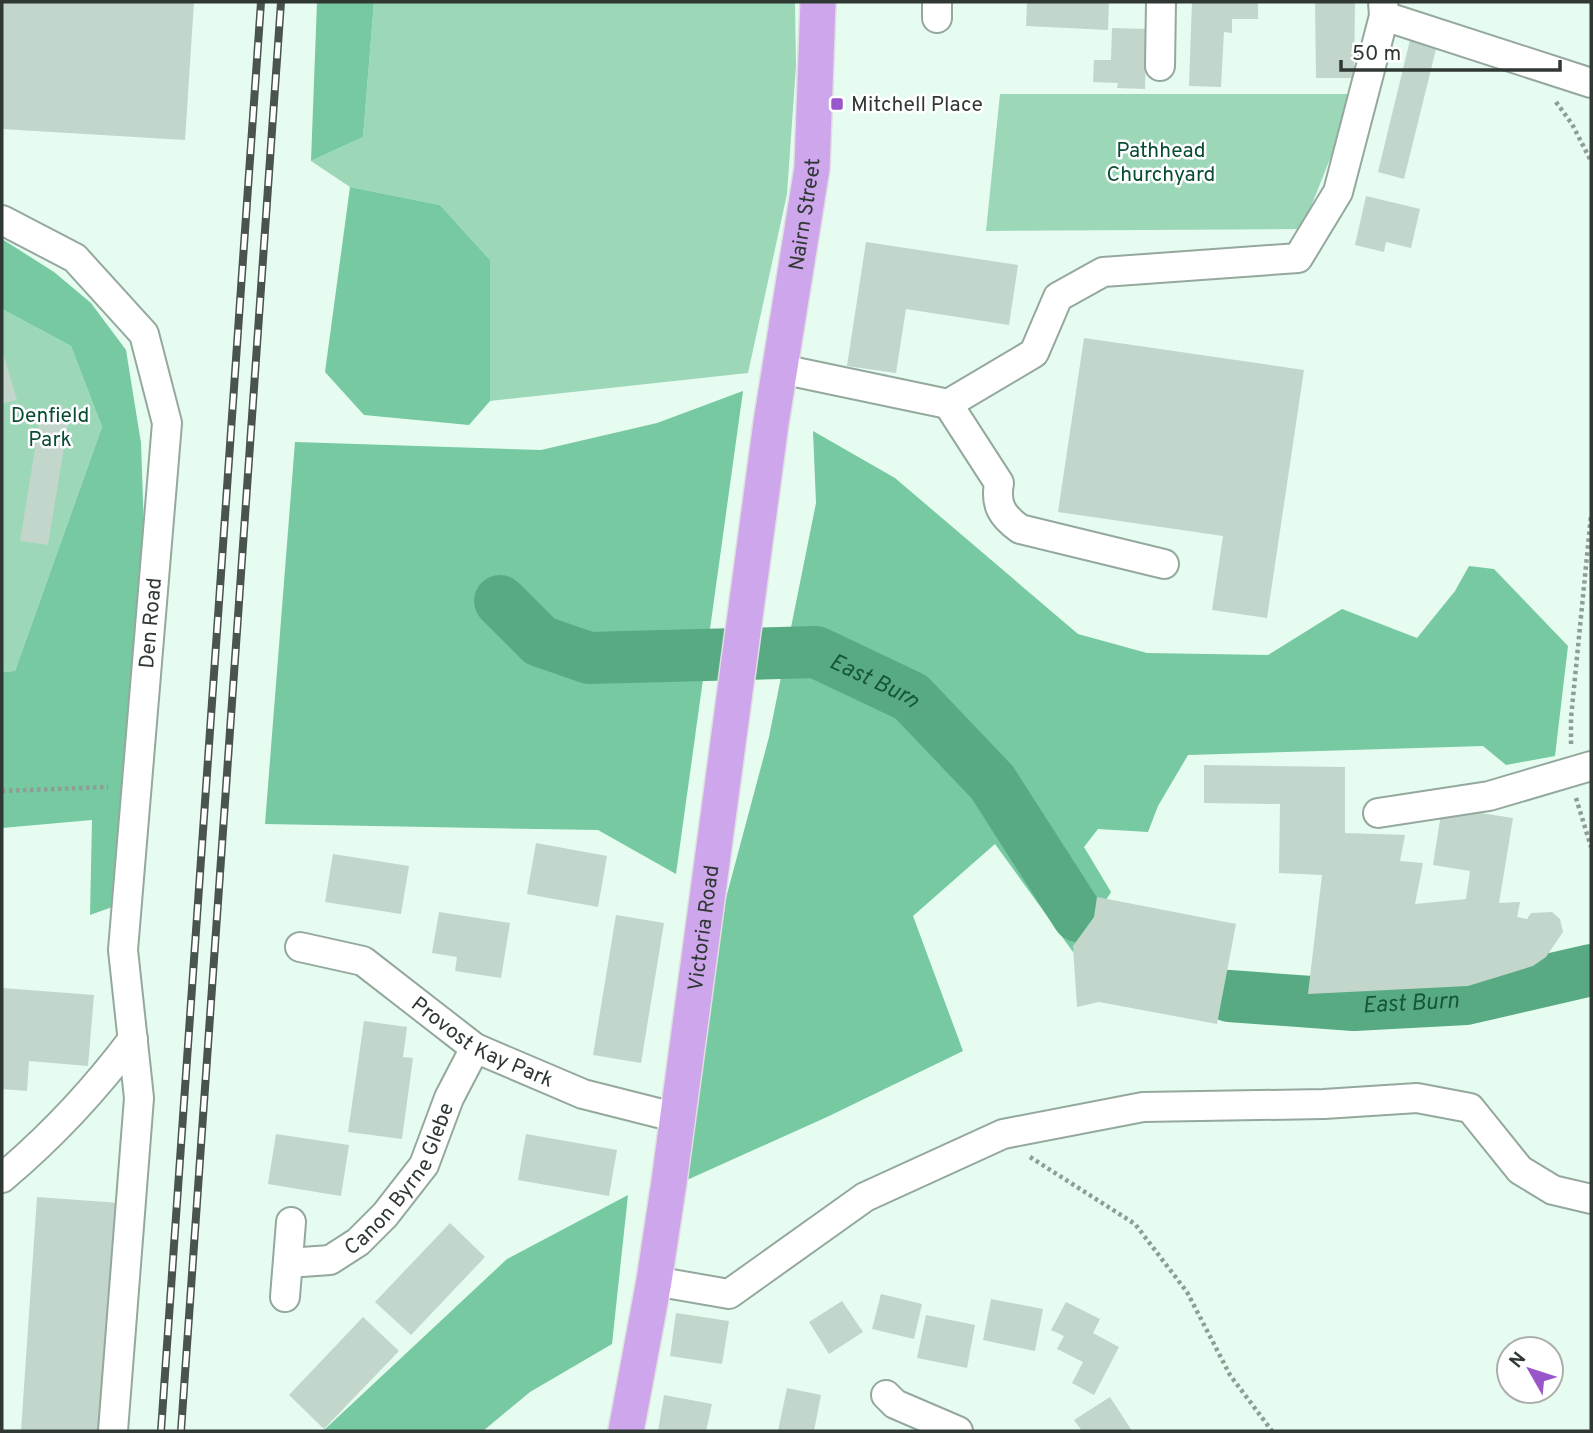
<svg xmlns="http://www.w3.org/2000/svg" width="1593" height="1433" font-family="Overpass,sans-serif">
<rect width="100%" height="100%" fill="#e6fcf0"/>
<path fill="#9cd7b8" d="M374 2H795L796 66 787 194 748 373 490 401V260L440 205 350 187 311 161 363 137Z
M1000 94H1356L1302 229 986 231Z
M2 309 71 346 102 427 15 671 2 672Z"/>
<path fill="#76c9a0" d="M317 2H374L363 137 311 161Z
M350 187 440 205 490 260V401L469 425 364 415 325 372Z
M2 239 54 272 91 303 126 350 141 443 146 587 115 906 90 915 92 820 2 828V672L15 671 102 427 71 346 2 309Z
M743 391 676 874 598 830 265 824 295 442 541 450 657 423Z
M813 431 895 478 1078 634 1147 653 1268 655 1342 609 1417 638 1455 591 1469 566 1494 569 1568 646 1555 756 1506 765 1483 746 1188 755 1158 806 1148 832 1098 829 1084 847 1111 892 1073 952 995 844 913 916 963 1051 827 1117 687 1180 726 898 769 737 816 503Z
M628 1195 612 1344 530 1392 483 1431H323L507 1259Z"/>
<g fill="none" stroke-linecap="round" stroke-linejoin="round">
<g stroke="#57aa82" stroke-width="52">
<path id="s1" d="M500 601 540 641 589 658 816 652 911 697 992 782 1078 916"/>
<path id="s2" d="M1229 996 1354 1005 1466 999 1591 970"/>
</g>
</g>
<path fill="#c2d6cb" d="M2 2H194L185 140 2 129Z
M1027 2H1109L1108 30 1026 26Z
M1192 2H1258V19H1232V33L1224 32 1221 87 1189 86Z
M1315 2H1355L1354 78H1316Z
M1112 28 1147 29 1145 89 1117 88 1118 83 1093 82 1094 60H1111Z
M1410 40 1436 49 1404 179 1378 172Z
M1366 196 1420 209 1411 248 1386 242 1384 252 1355 245Z
M866 242 1018 265 1009 325 906 309 896 373 847 366Z
M1084 338 1304 370 1267 618 1212 610 1223 536 1058 512Z
M2 349 17 400 2 404Z
M41 412 69 417 48 545 20 541Z
M1204 765 1345 767V833L1405 835 1400 861 1423 863 1415 904 1466 899 1470 871 1433 865 1442 807 1513 818 1499 903 1520 902 1517 917 1527 919 1531 913 1552 912 1560 919 1563 932 1546 957 1533 966 1468 986 1308 994 1322 875 1279 873 1280 804 1204 803Z
M536 843 607 856 598 907 527 894Z
M333 854 409 866 401 914 325 902Z
M1097 897 1236 924 1217 1024 1099 1002 1077 1007 1073 946 1094 917Z
M439 912 510 923 501 978 455 971 457 957 432 953Z
M616 915 664 923 641 1063 593 1055Z
M2 988 94 995 88 1066 29 1061 27 1091 2 1089Z
M364 1021 407 1027 403 1057 413 1058 402 1139 348 1132Z
M276 1134 349 1145 341 1196 268 1184Z
M526 1134 617 1150 609 1196 518 1180Z
M37 1197 120 1203 104 1431H21Z
M450 1223 485 1257 411 1335 375 1302Z
M881 1294 922 1304 914 1339 872 1329Z
M991 1299 1043 1309 1035 1351 983 1340Z
M842 1301 863 1332 829 1354 809 1322Z
M1066 1302 1100 1319 1093 1333 1119 1347 1094 1395 1072 1383 1083 1362 1057 1349 1064 1336 1051 1330Z
M676 1313 729 1321 722 1364 670 1356Z
M926 1315 975 1325 967 1368 917 1358Z
M363 1317 399 1351 324 1429 289 1395Z
M787 1388 821 1395 814 1431H778Z
M664 1395 712 1404 706 1431H658Z
M1110 1397 1132 1431H1082L1074 1420Z"/>
<g fill="none" stroke-linecap="round" stroke-linejoin="round">
<defs>
<g id="minor">
<path d="M937 2V18"/>
<path d="M1384 16 1591 83"/>
<path d="M1160 66 1161 2"/>
<path d="M2 220 75 258 144 334 167 423 123 950 139 1098 113 1431"/>
<path d="M781 369 948 404 1034 353 1058 297 1103 272 1298 258 1338 192 1384 16 1383 2"/>
<path d="M948 404 999 483C995 505 1002 516 1020 529L1164 564"/>
<path d="M1378 813 1489 796 1591 766"/>
<path id="s3" d="M300 947 363 961 475 1048 583 1094 678 1118"/>
<path d="M2 1178C52 1136 94 1091 133 1039"/>
<path id="s4" d="M288 1263 330 1260 358 1242 385 1215 424 1165 449 1098 475 1048"/>
<path d="M654 1281 729 1294 865 1197 1003 1134 1143 1107 1324 1104 1417 1098 1470 1108 1520 1170 1553 1190 1591 1199"/>
<path d="M285 1297 291 1222"/>
<path d="M886 1395 895 1404 958 1431"/>
</g>
<g id="major">
<path id="s5" d="M626 1431 654 1281 669 1182 771 423 812 168 818 2"/>
</g>
</defs>
<use href="#minor" stroke="#94a89d" stroke-width="32"/>
<use href="#major" stroke="#dedfde" stroke-width="38"/>
<path stroke="#8e9e95" stroke-width="4.5" stroke-dasharray="3.5 3.5" stroke-linecap="butt" d="M1556 102 1572 124 1591 161
M1571 744V718L1591 515
M2 791 108 787
M1576 798 1591 847
M1030 1157 1135 1224 1187 1292 1230 1375 1272 1431"/>
<use href="#minor" stroke="#fff" stroke-width="28"/>
<use href="#major" stroke="#cda6ec" stroke-width="35"/>
<defs>
<path id="rail" d="M161 1431 261 2
M181 1431 281 2"/>
</defs>
<use href="#rail" stroke="#49544e" stroke-width="8"/>
<use href="#rail" stroke="#fff" stroke-width="5" stroke-dasharray="16" stroke-linecap="butt"/>
</g>
<rect fill="#9956cb" stroke="#fff" stroke-width="2.5" x="830" y="97" width="14" height="14" rx="3.5"/>
<g text-anchor="middle" stroke-width="5" stroke-linejoin="round" paint-order="stroke">
<g font-size="21" fill="#2f3833" stroke="#fff" text-anchor="start">
<text x="851" y="111">Mitchell Place</text>
</g>
<g font-size="21" fill="#084d33" stroke="#fff">
<text x="1161" y="157">Pathhead<tspan x="1161" dy="24">Churchyard</tspan></text>
<text x="50" y="422">Denfield<tspan x="50" dy="24">Park</tspan></text>
</g>
<g font-size="21" fill="#2f3833" stroke="#fff">
<text dy="7" stroke="none"><textPath href="#s5" startOffset="1230">Nairn Street</textPath></text>
<text transform="translate(150 623) rotate(-85)" y="7">Den Road</text>
<text dy="7" stroke="none"><textPath href="#s5" startOffset="509">Victoria Road</textPath></text>
<text dy="7" stroke="none"><textPath href="#s3" startOffset="210">Provost Kay Park</textPath></text>
<text dy="7" stroke="none"><textPath href="#s4" startOffset="152">Canon Byrne Glebe</textPath></text>
</g>
<g font-size="23" font-style="italic" fill="#16563b" stroke="#fff">
<text dy="8" stroke="none"><textPath href="#s1" startOffset="401">East Burn</textPath></text>
<text dy="8" stroke="none"><textPath href="#s2" startOffset="182">East Burn</textPath></text>
</g>
</g>
<rect width="1593" height="1433" fill="none" stroke="#2f3833" stroke-width="7"/>
<g transform="translate(1530 1370) rotate(309)"><circle r="33" fill="#ffffff" stroke="#acafad" stroke-width="2"/>
<path d="M0-5L12 26L0 18L-12 26Z" fill="#9956cb"/>
<text y="-10" font-size="19" font-weight="bold" text-anchor="middle" fill="#2f3833">N</text>
</g>
<path d="M1341 60v10h219v-10" fill="none" stroke="#2f3833" stroke-width="3.5"/>
<text x="1352" y="60" font-size="21" fill="#2f3833" stroke="#ffffff" stroke-width="5" paint-order="stroke">50 m</text>
</svg>
